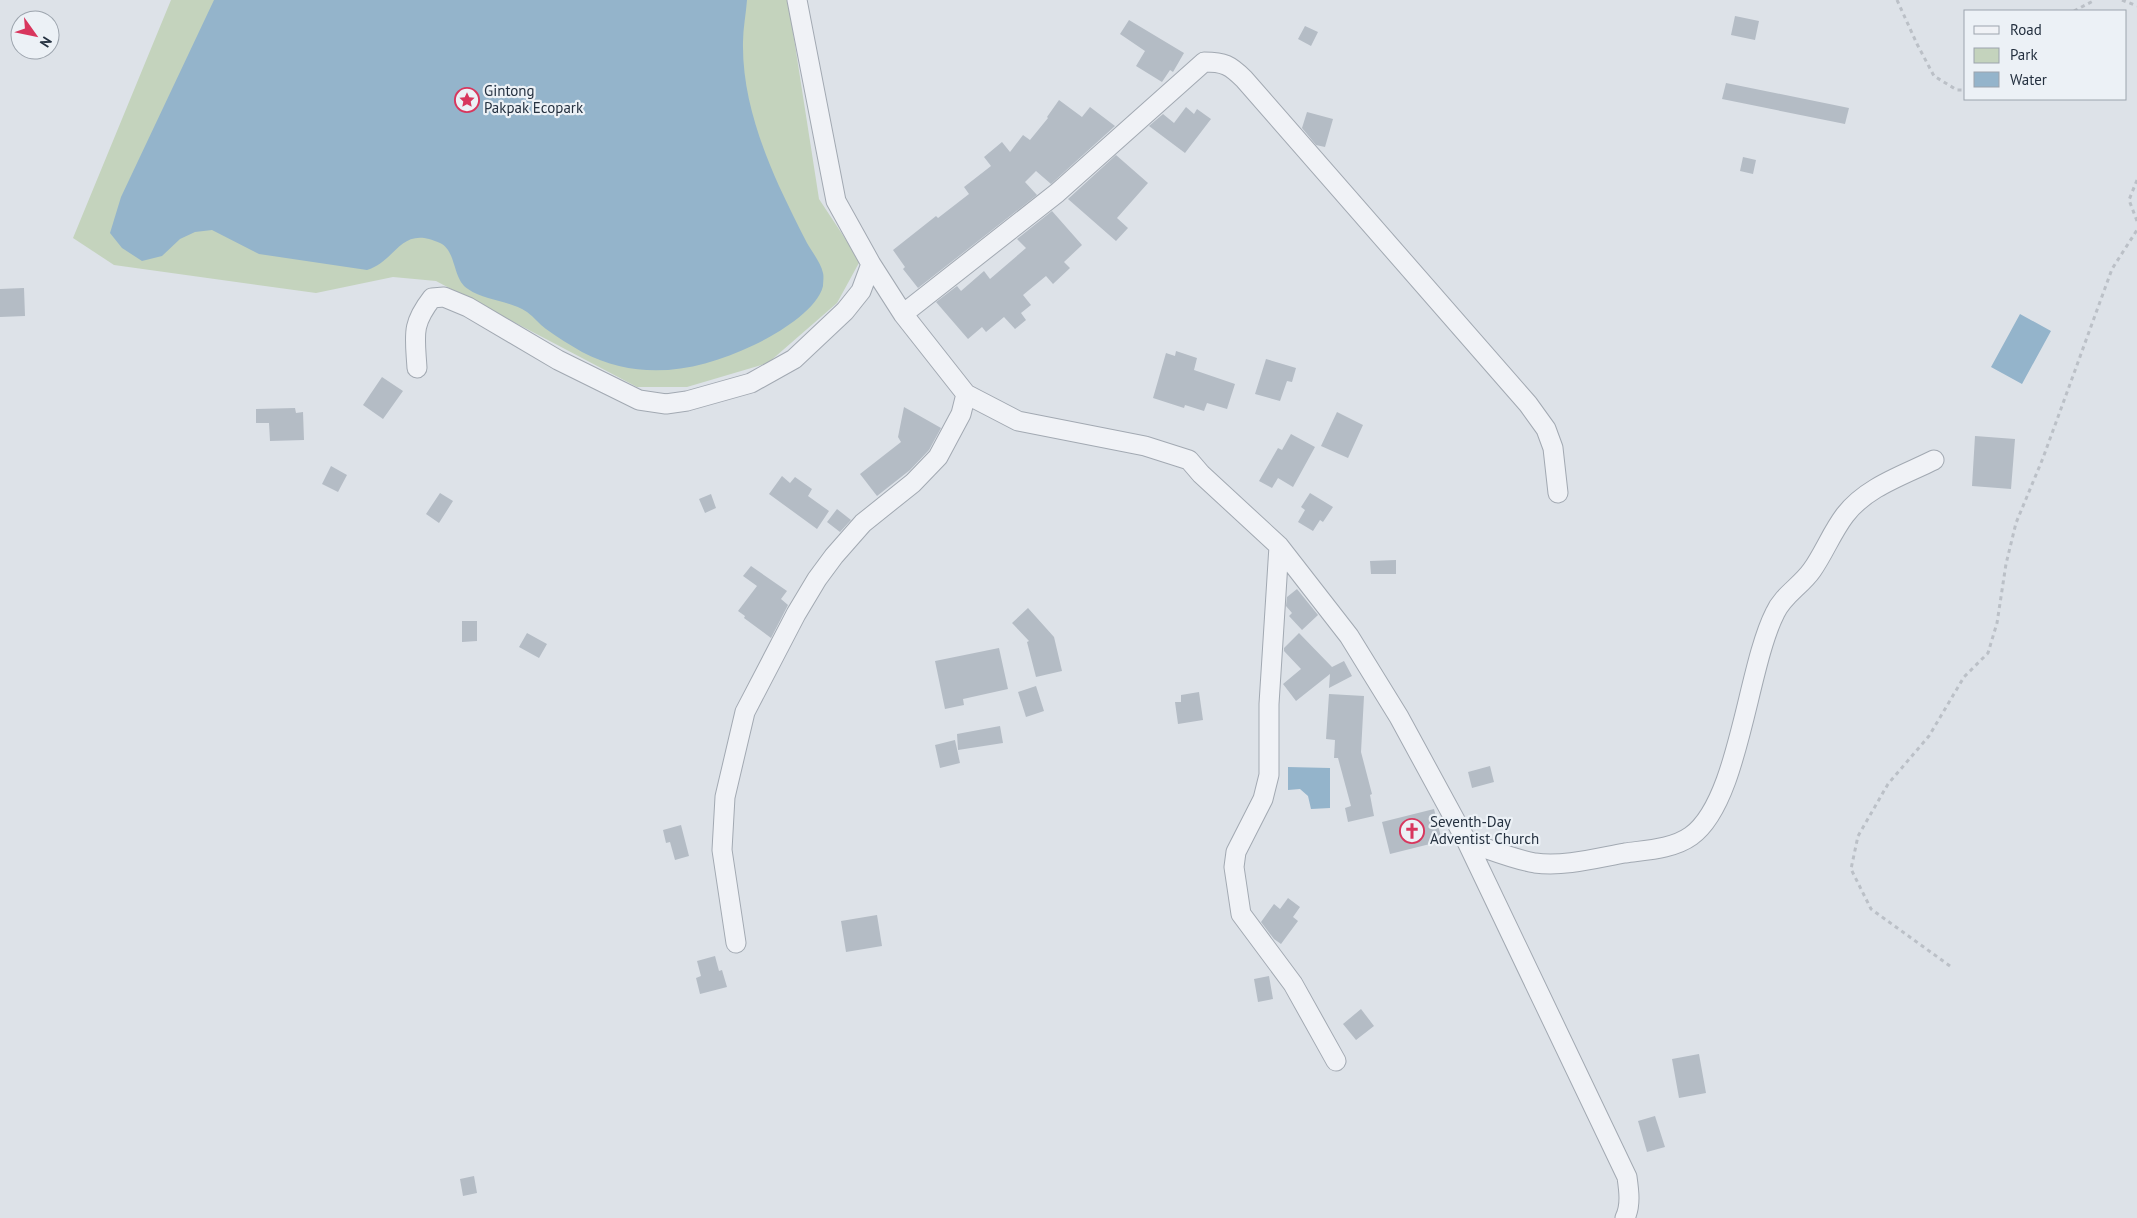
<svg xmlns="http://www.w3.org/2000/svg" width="2137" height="1218" font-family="'PT Sans',sans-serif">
<rect width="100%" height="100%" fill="#dde2e8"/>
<path fill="#c4d3bd" d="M171 0H788L819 199 860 261 837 303 768 363 687 387H637L436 281 393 277 316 293 114 265 73 238Z"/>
<path fill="#94b4cb" d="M214 0H747C746 14 743 28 743 42 742 92 759 141 779 186 788 205 797 224 807 243 812 252 821 263 823 273 824 276 823 283 823 286 817 311 775 335 754 345 697 372 640 382 582 352 570 345 557 337 546 329 539 324 534 317 527 312 509 300 485 301 468 289 452 279 457 251 440 243 400 224 397 261 367 270L259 254 212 230 195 232 180 239 162 256 142 261 122 248 110 233 121 197Z
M2020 314 2051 331 2022 384 1991 367Z
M1288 767 1330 768V808L1311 809 1308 796 1300 789 1288 790Z"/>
<path fill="#b4bcc5" d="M1735 16 1759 21 1755 40 1731 35Z
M1129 20 1184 53 1173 72 1170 70 1162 82 1136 66 1145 51 1120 34Z
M1305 26 1318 32 1311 46 1298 39Z
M1726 83 1849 108 1845 124 1722 99Z
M1059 100 1082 117 1090 107 1115 126 1051 184 1036 171 1025 182 1037 195 918 288 903 269 905 267 893 250 936 216 938 218 969 194 964 187 991 166 984 157 1002 142 1010 152 1023 135 1030 140 1048 118 1047 117Z
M1186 107 1194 114 1197 109 1211 119 1185 153 1149 126 1163 114 1174 123Z
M1307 112 1333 119 1325 147 1316 145 1302 128Z
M1116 155 1148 183 1117 218 1128 228 1116 241 1068 199Z
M1743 157 1756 160 1753 174 1740 171Z
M1052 211 1082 245 1064 262 1070 268 1053 284 1046 276 1023 295 1031 305 1021 313 1026 320 1015 329 1004 317 986 332 982 327 968 339 936 302 957 286 961 291 984 271 990 279 1026 248 1017 239Z
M24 288 25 316 0 317V289Z
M1176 351 1197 358 1194 370 1235 384 1227 409 1207 403 1204 411 1185 405 1184 408 1153 398 1166 353 1175 356Z
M1266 359 1296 368 1292 382 1287 381 1280 401 1255 394Z
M382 377 403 391 383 419 363 405Z
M904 407 941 428 929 450 910 470 877 496 860 474 901 442 898 437Z
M295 408 296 413 303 412 304 440 270 441 269 423H256V409Z
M1337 412 1363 425 1348 458 1321 446Z
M1291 434 1315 447 1293 487 1278 478 1272 488 1259 481 1278 448 1282 450Z
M1975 436 2015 439 2011 489 1972 486Z
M331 466 347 475 338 492 322 484Z
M782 476 790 483 795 477 812 489 808 496 829 511 817 529 769 494Z
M440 493 453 501 439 523 426 514Z
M1310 493 1333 507 1323 522 1320 520 1313 531 1298 522 1305 510 1301 507Z
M711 494 716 508 705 513 699 499Z
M837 509 851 520 840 532 827 522Z
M1396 560V574H1371L1370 561Z
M751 566 787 591 781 599 788 605 771 638 744 618 745 616 738 611 757 586 743 576Z
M1297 589 1318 615 1302 630 1289 616 1292 613 1286 606 1287 597Z
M1028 608 1054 637 1062 671 1036 677 1027 642 1029 641 1012 623Z
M462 621H477V641L462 642Z
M527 633 547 644 539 658 519 647Z
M1299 633 1332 667 1344 661 1352 676 1329 688 1330 674 1296 701 1283 684 1301 669 1284 651V648Z
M999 648 1008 689 963 699 964 705 945 709 935 661Z
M1036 686 1044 711 1026 717 1018 692Z
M1199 692 1203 720 1178 724 1175 702H1181V695Z
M1329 694 1364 696 1361 752 1372 794 1370 795 1374 816 1348 822 1345 808 1351 806 1338 758H1334L1335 740 1326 739Z
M1000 726 1003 743 958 750 957 734Z
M955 740 960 763 940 768 935 745Z
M1490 766 1494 782 1472 788 1468 772Z
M1434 809 1442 841 1390 854 1382 822Z
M681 825 689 856 675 860 670 842 666 843 663 830Z
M1288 898 1300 907 1293 917 1298 921 1281 944 1274 939 1261 922 1274 904 1280 909Z
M877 915 882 946 846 952 841 921Z
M715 956 719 971 722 970 727 987 700 994 696 978 701 976 697 961Z
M1269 976 1273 999 1258 1002 1254 979Z
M1361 1009 1374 1026 1356 1040 1343 1024Z
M1699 1054 1706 1093 1679 1098 1672 1059Z
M1655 1116 1665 1147 1647 1152 1638 1121Z
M474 1176 477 1193 463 1196 460 1179Z"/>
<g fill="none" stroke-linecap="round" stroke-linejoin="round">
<defs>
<path id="minor" d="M797 0 836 201 871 264 903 314 966 394 1018 421 1145 446 1189 460 1201 474 1279 546 1349 636 1399 717 1467 842 1627 1177C1629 1191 1631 1205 1625 1218
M903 314 1057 193 1204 62C1224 62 1230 65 1244 79L1528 404 1546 429 1553 448 1558 493
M417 368C415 335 411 325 432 298L444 297 468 307 558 360 639 400 666 404 687 401 751 383 794 359 845 311 861 291 871 264
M1279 546 1269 704V775L1263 799 1236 852 1234 867 1241 914 1293 984 1336 1061
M1467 842C1489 849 1512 859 1535 863 1564 867 1597 858 1625 853 1646 850 1673 849 1691 836 1739 802 1747 668 1775 613 1783 595 1801 586 1812 570 1824 553 1832 532 1845 515 1866 487 1904 475 1934 460
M736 943 722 850 725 797 745 712 796 614 817 579 834 556 863 523 913 483 938 457 961 414 966 394"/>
</defs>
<use href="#minor" stroke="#a2a9b2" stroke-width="21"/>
<path stroke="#bbc0c7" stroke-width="3" stroke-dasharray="4 4" stroke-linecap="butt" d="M1897 0 1917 44 1934 76 1957 90H1966
M2122 0 2137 6
M2074 11 2095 0
M2137 180 2129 200 2137 221
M1950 966 1871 909 1851 869 1858 836 1888 784 1929 736 1964 677 1988 653 1997 623 2006 564 2016 523 2043 458 2112 269 2137 230"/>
<use href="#minor" stroke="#f0f2f6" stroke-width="19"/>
</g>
<defs>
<symbol id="sight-ring" viewBox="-11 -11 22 22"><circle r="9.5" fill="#ecf1f6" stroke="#d8365d" stroke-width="1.5"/><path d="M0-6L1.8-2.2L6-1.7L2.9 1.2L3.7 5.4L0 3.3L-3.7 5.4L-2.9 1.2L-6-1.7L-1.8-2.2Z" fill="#d8365d"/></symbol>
<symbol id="church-ring" viewBox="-11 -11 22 22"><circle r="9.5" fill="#ecf1f6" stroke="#d8365d" stroke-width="1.5"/><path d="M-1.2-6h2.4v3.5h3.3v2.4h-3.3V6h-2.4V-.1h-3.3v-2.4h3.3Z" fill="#d8365d"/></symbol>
</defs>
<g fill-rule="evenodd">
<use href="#sight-ring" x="453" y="86" width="28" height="28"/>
<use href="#church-ring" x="1398" y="817" width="28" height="28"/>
</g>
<g text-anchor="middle" stroke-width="4.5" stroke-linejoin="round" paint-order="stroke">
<g font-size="15" fill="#253140" stroke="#ecf1f6" text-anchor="start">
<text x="484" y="96">Gintong<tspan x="484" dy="17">Pakpak Ecopark</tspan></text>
<text x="1430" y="827">Seventh-Day<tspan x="1430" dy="17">Adventist Church</tspan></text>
</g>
</g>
<rect x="1964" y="10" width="162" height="90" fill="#ecf1f6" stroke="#9ca4ad"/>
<rect x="1974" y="26" width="25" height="8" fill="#f0f2f6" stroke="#9ca4ad"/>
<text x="2010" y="35" font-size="15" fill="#253140">Road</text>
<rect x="1974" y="48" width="25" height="15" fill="#c4d3bd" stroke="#9ca4ad"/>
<text x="2010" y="60" font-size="15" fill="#253140">Park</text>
<rect x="1974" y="72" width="25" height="15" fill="#94b4cb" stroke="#9ca4ad"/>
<text x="2010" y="85" font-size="15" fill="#253140">Water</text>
<g transform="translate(35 35) rotate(123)"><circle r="24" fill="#ecf1f6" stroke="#9ca4ad"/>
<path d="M0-4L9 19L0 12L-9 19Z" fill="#d8365d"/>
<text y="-8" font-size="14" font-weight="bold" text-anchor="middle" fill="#253140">N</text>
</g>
</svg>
